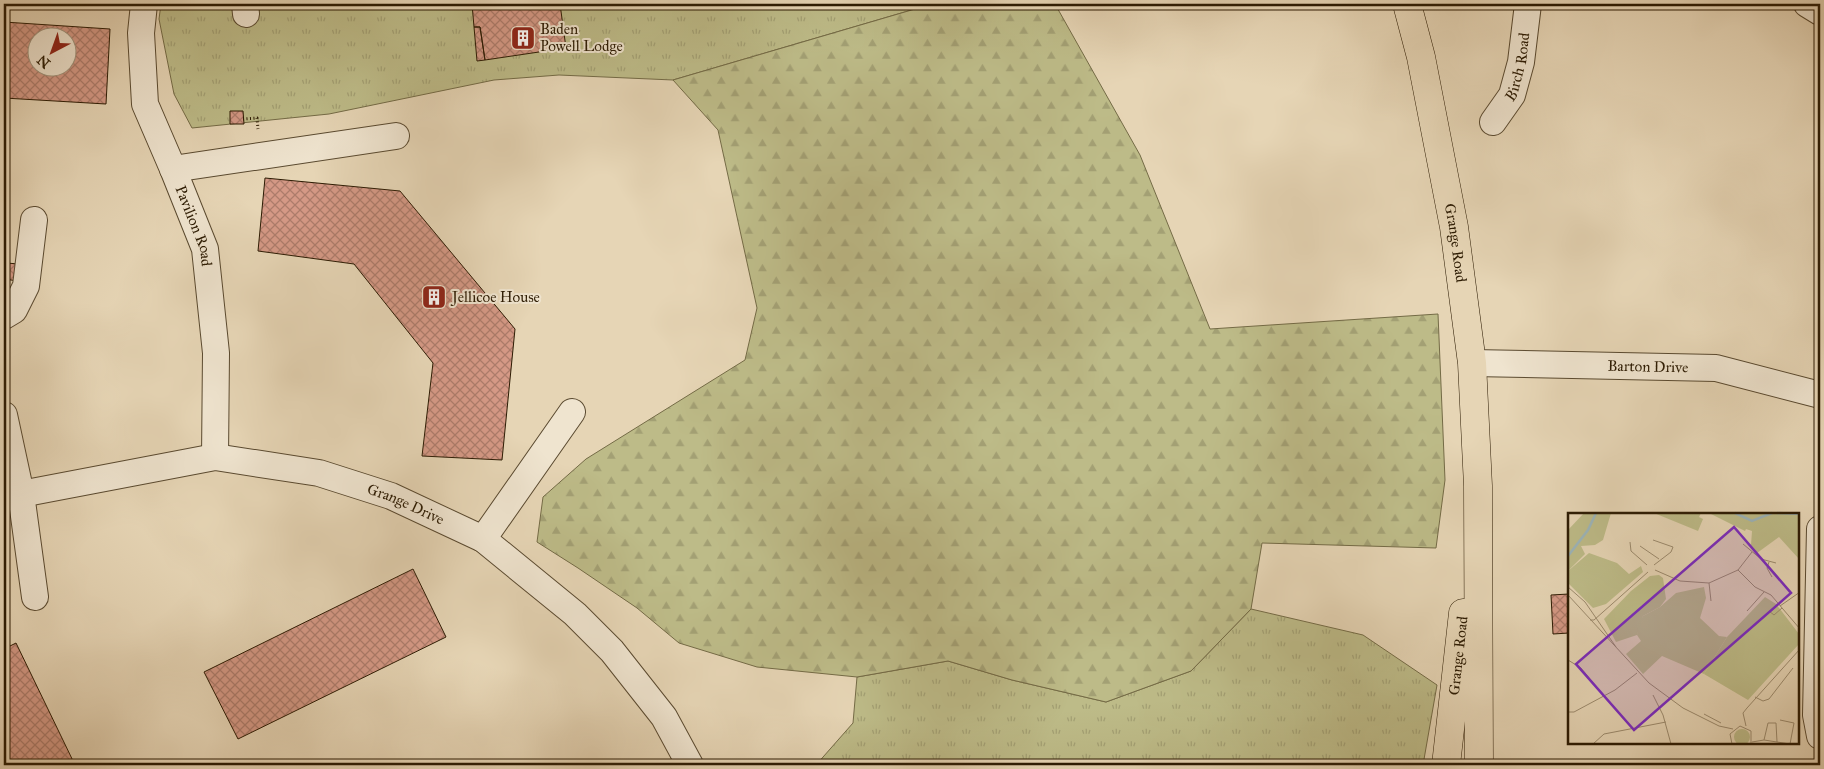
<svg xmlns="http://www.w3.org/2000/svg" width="1824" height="769" font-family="'IM FELL Great Primer',serif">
<defs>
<pattern id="grass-tufts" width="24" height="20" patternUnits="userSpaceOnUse" patternTransform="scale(1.25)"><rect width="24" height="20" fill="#bdbb88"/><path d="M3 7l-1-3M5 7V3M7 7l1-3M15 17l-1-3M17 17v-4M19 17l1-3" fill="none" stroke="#a3a074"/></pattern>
<pattern id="forest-firs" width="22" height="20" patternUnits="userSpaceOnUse" patternTransform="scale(1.25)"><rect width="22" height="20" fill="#bdbb88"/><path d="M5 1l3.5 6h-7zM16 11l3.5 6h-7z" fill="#a3a074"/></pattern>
<pattern id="building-cross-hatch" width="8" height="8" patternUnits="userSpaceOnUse" patternTransform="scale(1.25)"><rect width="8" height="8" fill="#d59986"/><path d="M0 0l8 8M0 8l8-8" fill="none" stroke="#ad7c6b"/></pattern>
</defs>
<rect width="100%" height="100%" fill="#e6d5b5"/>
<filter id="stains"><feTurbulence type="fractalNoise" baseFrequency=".004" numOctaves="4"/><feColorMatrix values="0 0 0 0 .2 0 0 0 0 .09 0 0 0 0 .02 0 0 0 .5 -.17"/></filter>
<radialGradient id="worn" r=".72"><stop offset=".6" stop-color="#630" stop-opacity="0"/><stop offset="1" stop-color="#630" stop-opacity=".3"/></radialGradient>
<path fill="url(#grass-tufts)" stroke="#746b46" d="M161 4H932L673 80 559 75 494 80 329 114 192 128 174 94 159 19Z
M1251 609 1363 635 1437 685 1423 765H816L853 723 857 677 948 661 1012 680 1106 702 1191 671Z"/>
<path fill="url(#forest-firs)" stroke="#746b46" d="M932 4H1055L1140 155 1210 329 1438 314 1445 480 1436 548 1262 543 1251 609 1191 671 1106 702 1012 680 948 661 857 677 757 667 679 643 637 608 578 568 537 542 543 497 586 459 745 360 757 308 718 130 673 80Z"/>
<path fill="url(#building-cross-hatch)" stroke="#2c1b03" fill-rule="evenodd" d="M472 4H560L566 48 485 60 480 27H474Z
M4 22 110 29 106 104 4 98ZM38 38H68V68H38Z
M474 27H480L485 60 477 61Z
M230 111H243L244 124H230Z
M265 178 400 191 515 329 502 460 422 456 433 363 354 264 258 251Z
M6 263 19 264 18 281 4 279Z
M413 569 446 637 238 739 204 672Z
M1569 594V633L1553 634 1551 595Z
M16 643 75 765H4V649Z"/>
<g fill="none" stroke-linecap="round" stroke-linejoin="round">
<defs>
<g id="minor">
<path id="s1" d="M144 4 141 33 145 104 173 169 205 249 216 353 215 457"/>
<path d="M245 4 246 14"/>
<path d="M1807 4 1820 12"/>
<path id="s2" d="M1493 122 1512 95 1521 62 1528 4"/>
<path d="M173 169 396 136"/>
<path d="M4 316 14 310 26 286 34 220"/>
<path id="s3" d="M1472 363 1716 368 1820 395"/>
<path d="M4 415 21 494 35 597"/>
<path id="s4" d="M21 494 215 457 319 473 391 496 483 539 575 614 612 651 664 717 690 765"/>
<path d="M1820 529 1816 715 1820 736"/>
<path d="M483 539 572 412"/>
</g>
<g id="major">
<path id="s5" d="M1407 4 1421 57 1454 227 1472 363 1478 486 1479 765"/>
<path id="s6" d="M1446 765 1463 613"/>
</g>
</defs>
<use href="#minor" stroke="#5a4a30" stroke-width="28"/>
<use href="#major" stroke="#2c1b03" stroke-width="29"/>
<path stroke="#2c1b03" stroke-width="3" stroke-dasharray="1 2.5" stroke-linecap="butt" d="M78 4 118 7
M243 119 257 118 258 129"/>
<use href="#minor" stroke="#efe4cf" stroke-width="26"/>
<use href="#major" stroke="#e6d5b5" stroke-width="28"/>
</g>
<defs>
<symbol id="building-square" viewBox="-11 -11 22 22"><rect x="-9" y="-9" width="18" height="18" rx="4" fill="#8f2418" stroke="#efe4cf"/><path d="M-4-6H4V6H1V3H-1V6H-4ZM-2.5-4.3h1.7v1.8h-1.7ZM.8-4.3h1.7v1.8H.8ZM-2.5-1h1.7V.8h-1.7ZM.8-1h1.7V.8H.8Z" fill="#fff"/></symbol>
</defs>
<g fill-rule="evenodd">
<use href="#building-square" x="509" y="24" width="28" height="28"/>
<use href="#building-square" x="420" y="283" width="28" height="28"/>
</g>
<g text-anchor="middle" stroke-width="4" stroke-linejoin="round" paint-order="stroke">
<g font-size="15" fill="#2c1b03" stroke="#efe4cf" text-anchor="start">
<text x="540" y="34">Baden<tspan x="540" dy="17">Powell Lodge</tspan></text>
<text x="452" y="302">Jellicoe House</text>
</g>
<g font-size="15" fill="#2c1b03" stroke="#efe4cf">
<text dy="5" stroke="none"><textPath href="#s2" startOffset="62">Birch Road</textPath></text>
<text dy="5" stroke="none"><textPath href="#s1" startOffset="232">Pavilion Road</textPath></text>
<text dy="5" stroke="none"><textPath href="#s5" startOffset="244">Grange Road</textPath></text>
<text dy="5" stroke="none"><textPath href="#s3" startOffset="176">Barton Drive</textPath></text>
<text dy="5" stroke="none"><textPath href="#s4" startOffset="395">Grange Drive</textPath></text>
<text dy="5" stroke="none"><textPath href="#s6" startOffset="110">Grange Road</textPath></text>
</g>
</g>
<g transform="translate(1568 513)">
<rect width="231" height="231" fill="#e6d5b5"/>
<path d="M21 40 49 50 61 61 73 53 75 59 38 91 25 95 0 70V58ZM91 62 95 65 98 86 92 94 75 103 69 122 48 129 36 106 63 78 82 63ZM197 84 208 91 231 121V131L180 187 136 161 159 124ZM166 224a8 8 0 1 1 16 0a8 8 0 1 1-16 0Z" fill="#bdbb88"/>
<path d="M16 0H43L35 27 27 32 13 33 17 41 0 58V17ZM86 0H133L131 4 135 6 130 18ZM141 0H231V46L211 24 189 40 183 32 184 18 178 16 177 18ZM136 74 138 85 132 105 151 123 159 124 136 161 94 143 75 161 58 141 73 128 69 122 70 112 75 103 92 94 108 80Z" fill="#bdbb88"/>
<path d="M217 112 229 125 216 137 204 124ZM195 127 211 144 199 155 183 138ZM179 166a7 7 0 1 1 14 0a7 7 0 1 1-14 0Z" fill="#bdbb88"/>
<path fill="none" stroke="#9cb5ba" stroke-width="2.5" d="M167 0 184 8 204 0M209 0 232 1M0 43 20 17 28 0"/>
<path fill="none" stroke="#9c8b6e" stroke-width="1" d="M85 27 105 34 103 39 86 52M62 29 63 38 79 52M175 31 193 46 208 50M72 33 91 46M201 49 199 55 204 64M87 57 112 68 141 70 170 57 184 39M170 57 187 74 203 82 232 116M141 70 143 88M0 74 17 89 48 134M0 82 81 170 115 195 151 213 165 216M212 93 232 79M179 98 196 79M201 98 206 102 214 95M22 107H26L80 59M0 147 13 155 36 183M85 182 95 202 103 231M187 184 195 188 201 186 225 155M0 199H6L47 177 69 160M136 201 153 210M212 207 226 210 222 231M178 213 175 200 179 195 232 136M196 227 200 210H208L209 229M184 229 196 227 222 231M25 231 36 221 98 209M164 231 162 221 172 213 183 218V231"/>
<path fill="#7b2cbf" fill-opacity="0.15" stroke="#7b2cbf" stroke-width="2.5" d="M166 14 223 80 66 217 8 151Z"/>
<rect width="231" height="231" fill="none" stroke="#2c1b03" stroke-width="2.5"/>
</g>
<rect width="1824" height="769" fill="none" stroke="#e6d5b5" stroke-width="20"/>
<rect x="5" y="5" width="1814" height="759" fill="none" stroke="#2c1b03" stroke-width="2.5"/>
<rect x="10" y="10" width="1804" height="749" fill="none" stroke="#2c1b03"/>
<g transform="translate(52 52) rotate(221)"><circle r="24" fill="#efe4cf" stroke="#a1947d"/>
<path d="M0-4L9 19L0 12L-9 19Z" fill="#8f2418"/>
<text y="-8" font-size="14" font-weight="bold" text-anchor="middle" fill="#2c1b03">N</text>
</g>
<rect width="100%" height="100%" filter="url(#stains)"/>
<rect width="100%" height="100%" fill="url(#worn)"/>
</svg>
